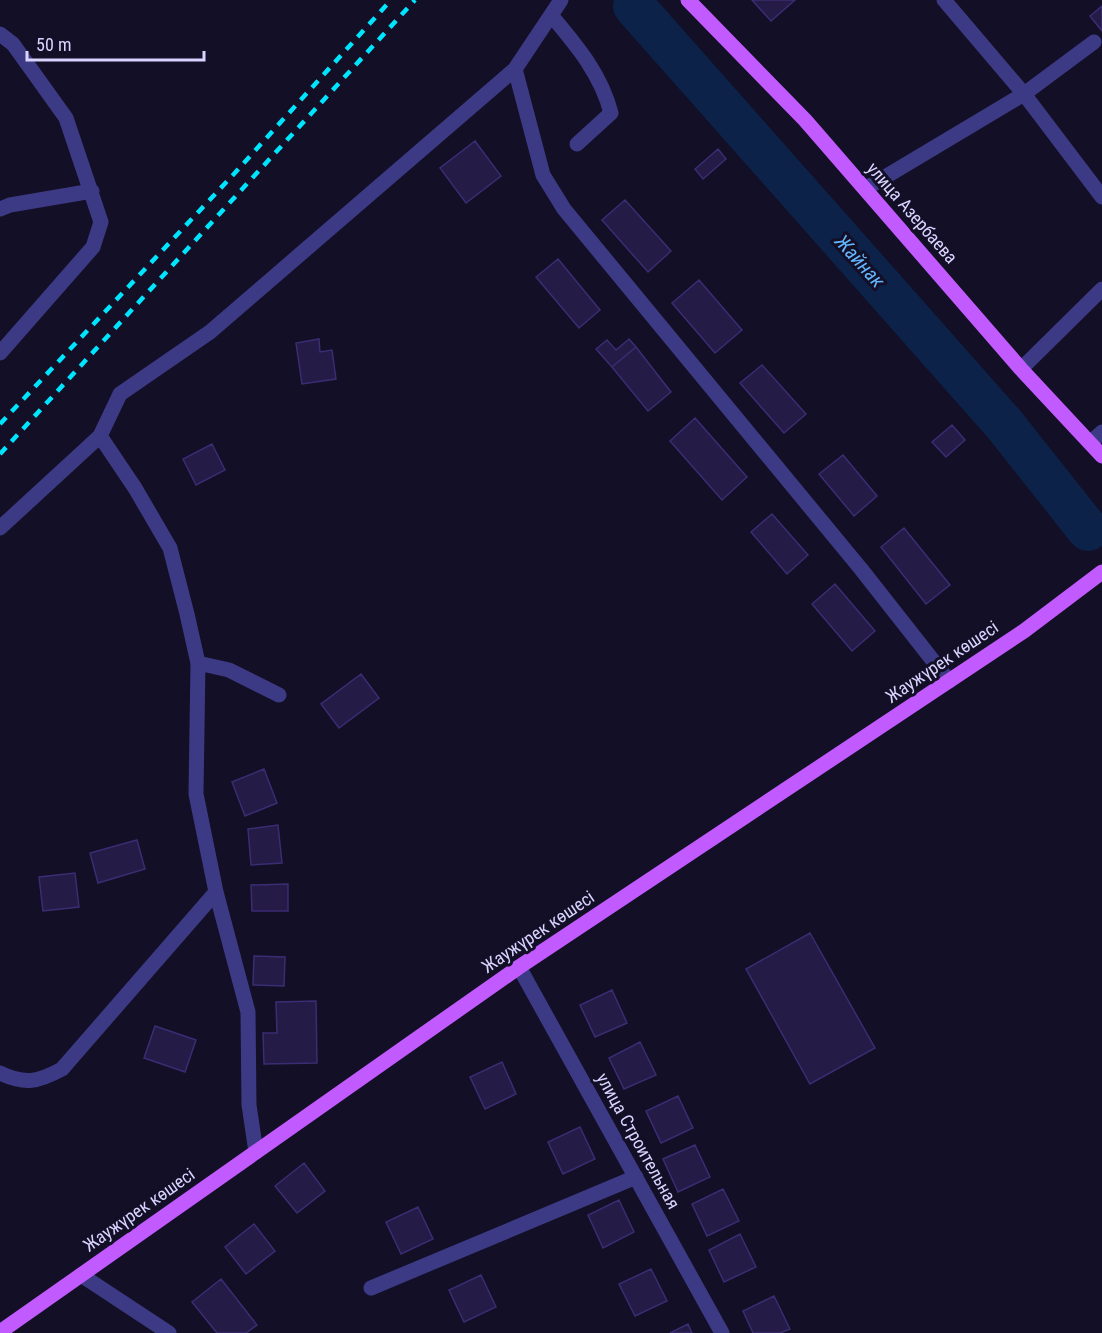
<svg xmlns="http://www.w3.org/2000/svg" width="1102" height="1333" font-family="'Roboto Condensed',sans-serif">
<rect width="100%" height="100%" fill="#130f26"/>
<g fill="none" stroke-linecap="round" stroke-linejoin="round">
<path stroke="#0c2248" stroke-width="42" d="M634 6 1004 424 1088 530"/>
</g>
<path fill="#241b47" stroke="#3b2d73" stroke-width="1.5" d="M752 0H795L771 21Z
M1102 6V31L1090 16Z
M475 141 501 176 466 203 440 168Z
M718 149 726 159 703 179 695 169Z
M625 200 671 251 648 272 602 220Z
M558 259 600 310 579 328 536 277Z
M699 280 742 330 715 353 672 303Z
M319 339 320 352 332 350 336 379 302 384 296 343Z
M629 339 636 347 612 367 596 349 607 340 616 350Z
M636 347 671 392 648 411 612 367Z
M762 365 806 414 784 433 740 383Z
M695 418 747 477 722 500 670 441Z
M952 425 965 440 946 457 932 442Z
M212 444 225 470 196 485 183 459Z
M843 455 877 496 854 516 819 474Z
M772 514 808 555 787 574 751 532Z
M904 528 950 585 926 604 881 547Z
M835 584 875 631 852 651 812 604Z
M361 674 379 698 339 728 321 704Z
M264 769 277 803 245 816 232 782Z
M278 825 282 863 251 865 248 829Z
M137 840 145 869 98 883 90 853Z
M75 873 79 907 43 911 39 877Z
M288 884V911H252L251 885Z
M810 933 875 1048 810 1084 746 969Z
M254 956 285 957 284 986 253 985Z
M612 990 627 1023 595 1037 580 1005Z
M316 1001 317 1063 264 1064 263 1033H277L276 1002Z
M155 1026 196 1040 185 1072 144 1058Z
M640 1042 656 1075 624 1089 609 1058Z
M502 1062 516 1094 485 1109 470 1077Z
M678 1096 693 1128 661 1143 646 1111Z
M580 1127 595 1159 563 1174 548 1142Z
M695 1145 710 1177 678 1192 663 1159Z
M304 1163 325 1191 297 1213 275 1186Z
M723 1189 739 1221 707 1236 692 1204Z
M619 1200 634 1232 603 1248 588 1215Z
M418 1207 433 1239 401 1254 386 1222Z
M254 1224 275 1251 246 1274 225 1247Z
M740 1234 756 1267 724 1282 709 1250Z
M651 1269 667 1301 635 1316 619 1284Z
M481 1275 496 1307 464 1322 449 1290Z
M221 1279 257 1325 246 1333H217L192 1302Z
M774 1296 790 1329 780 1333H753L743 1311Z
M688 1324 692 1333H670Z"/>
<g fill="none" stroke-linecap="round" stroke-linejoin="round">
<path stroke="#3d3a85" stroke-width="15" d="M944 0 1024 94 1102 197
M551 15C577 46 601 74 611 113L577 144
M0 34 13 44 66 118 101 222 93 247 0 353
M515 69 543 175 564 209 861 569 949 681
M865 189 1024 94 1094 42
M0 209 10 205 92 191
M1021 369 1102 289
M100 436 135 488 170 548 187 614 198 663 196 794 216 892 248 1012 249 1105 256 1152
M1090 443 1102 432
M0 528 100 436 120 394 210 332 515 69 561 0
M198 663 229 670 279 695
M519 967 722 1333
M0 1073C25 1085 38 1082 62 1069L216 892
M81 1275 169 1333
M371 1288 636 1177"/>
<path stroke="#c25bff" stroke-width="15" d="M688 0 805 120 1021 369 1102 456
M0 1332 519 967 1024 631 1102 572"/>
<path stroke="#00e5ff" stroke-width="4.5" stroke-dasharray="9 8" stroke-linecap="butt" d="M0 424 233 175 391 0
M0 454 415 0"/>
</g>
<g text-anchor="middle" stroke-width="6" stroke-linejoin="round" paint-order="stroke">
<g font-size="18" fill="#d9d4ff" stroke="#130f26">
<text transform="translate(912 213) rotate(49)" y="6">улица Азербаева</text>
<text transform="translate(942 662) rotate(-34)" y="6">Жаужүрек көшесі</text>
<text transform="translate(538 932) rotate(-34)" y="6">Жаужүрек көшесі</text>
<text transform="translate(638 1141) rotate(61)" y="6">улица Строительная</text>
<text transform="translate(139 1210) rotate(-35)" y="6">Жаужүрек көшесі</text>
</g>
<g font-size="20" font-style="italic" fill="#62b6ff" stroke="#130f26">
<text transform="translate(860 261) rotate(48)" y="7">Жайнак</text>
</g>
</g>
<path d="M27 51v9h177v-9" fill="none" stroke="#d9d4ff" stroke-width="3"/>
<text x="36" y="51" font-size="18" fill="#d9d4ff" stroke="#130f26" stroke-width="4.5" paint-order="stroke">50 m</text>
</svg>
